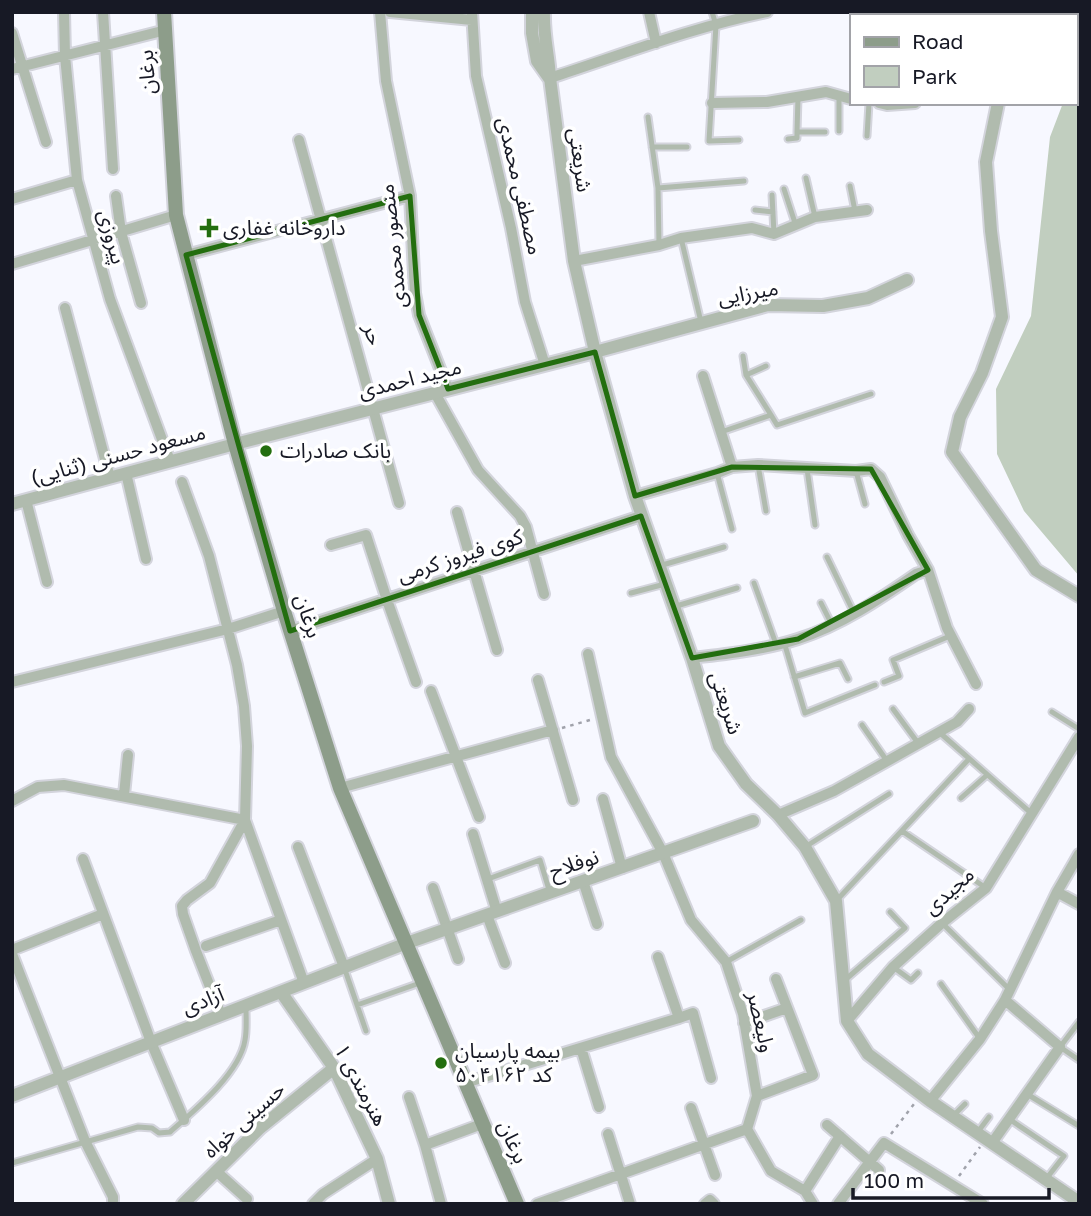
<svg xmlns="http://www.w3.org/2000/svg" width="1091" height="1216" font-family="'Golos Text','Noto Sans Arabic',sans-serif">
<rect width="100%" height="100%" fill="#f7f8ff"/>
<path fill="#c1cebf" d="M1079 65V576L1024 511 997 454 996 389 1031 316 1050 137 1063 103H1075V74Z"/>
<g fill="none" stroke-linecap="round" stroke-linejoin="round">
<defs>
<path id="service" d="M712 12 716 25 709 141 739 140
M839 95V131
M648 117 658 188 659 245
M797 132 798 97
M867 136 869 103
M788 139 797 138V132H825
M652 147H687
M806 178 815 217
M850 186 855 211
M658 188 744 181
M784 189 796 226
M772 195 774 234
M755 210 773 212
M681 238 701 322
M743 356 746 375 771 415
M746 375 766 366
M721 432 771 415 777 425 871 394
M758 465 766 511
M807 469 815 525
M856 471 865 504
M717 473 732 529
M827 557 854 613
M659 566 724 547
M754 583 776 644
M631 593 665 584
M821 603 832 625
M673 607 737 588
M784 642 805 713 875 685
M794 677 840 663 848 679
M884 682 899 676 893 660 950 636
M893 709 918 743
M1052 712 1079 729
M862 725 887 761
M939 732 1031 813
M961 798 987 775
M902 831 986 888
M805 847 889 794
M488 879 540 860 550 893
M836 901 969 759
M942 923 1010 990
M726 962 801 920
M344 967 366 1031
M893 967 911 980 918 973
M845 980 905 928 890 912
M941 984 980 1039
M357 1005 420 983
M1079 1022 1060 1047 1079 1060
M1027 1094 1079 1126
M953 1116 965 1104
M1009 1119 1064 1156 1046 1179
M977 1133 989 1117
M12 1163 138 1127 152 1128 159 1133 170 1132C194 1111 240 1073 245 1040 247 1030 246 1018 246 1008"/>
<path id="minor" d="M64 12 65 56 77 180 110 299 170 461
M103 12 113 169
M380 12 386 81 410 196 415 293 419 315 448 389
M390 12 472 20
M472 12 476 76 511 228 525 302 545 365
M649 12 656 43
M12 33 46 142
M12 69 166 30
M550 78C621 55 693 27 767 12
M712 103 767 102 826 92 851 99
M879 103 887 105 915 103
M299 140 399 503
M116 196 121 232 141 303
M12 199 77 180
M186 255 410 196
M574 261 659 245 681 238 752 228 774 234 815 217 867 210
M12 264 176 215
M65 308 110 478
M703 376 732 467
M435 393 478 470 520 516 526 527 544 594
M126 473 146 559
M182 482 209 556 237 665 244 706 247 746 245 820 304 983
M635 496 717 473 732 467 758 465 856 471 871 469 880 477 908 535 928 570 947 628 976 684
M26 500 47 582
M457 512 497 650
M331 545 366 535 387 600 416 682
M290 631 641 516
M588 654 611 757 663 853 691 920 726 962 743 1014 757 1096 747 1129 771 1171 805 1191 813 1204
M692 658C727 654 764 650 798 639 840 626 880 599 916 574L928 570
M538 680 573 800
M12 682 228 629 284 611
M431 691 479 817
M340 788 553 730
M124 795 128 755
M603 799 622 868
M12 801 38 787 64 785 245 820
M778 815 834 791 957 722 969 709
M473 834 497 912
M298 847 344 967
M83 859 151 1042 184 1120
M583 881 597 924
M433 888 458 959
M1057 892 1079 904
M487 915 505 963
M206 946 281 920
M12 950 103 914
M12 954 85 1141 113 1197V1201
M658 957 679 1018 693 1013 711 1078
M221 1015 196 951 183 914 182 906 187 900 210 883 245 820
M847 1021 893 967 942 923 986 888 1079 737
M744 1023 787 1008
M581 1048 599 1107
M465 1083 679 1018
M757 1096 813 1075 776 979
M409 1097 425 1145 441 1204
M930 1101 980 1039 1005 1000 1057 892 1079 854
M691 1108 715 1175
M827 1125 879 1170
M608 1134 630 1204
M992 1143 1060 1047 1005 1000
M425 1145 482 1124
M216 1171 247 1199
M805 1191 840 1136
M313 1204 323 1194 377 1159
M537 1204 747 1129
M705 1204 710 1200 714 1204
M838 1204 884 1143 983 1204"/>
<path id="tertiary" d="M532 12V33L537 61 549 78
M544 12C543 35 549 56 550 78L574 261 595 352 635 496 692 658 719 746 746 784 778 815 805 847 836 901 847 1021 868 1054 930 1101 1079 1202
M1019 16 1020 12
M998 103 986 162 991 231 1002 317 982 373 960 417 952 452 1036 570 1079 596
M12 504 235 444 595 352 768 305 823 306 868 298 907 280
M281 992 334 1068 377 1159 389 1204
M12 1096 407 943 753 821
M183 1204 260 1128 334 1068"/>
<path id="secondary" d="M164 12 176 215 235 444 284 611 340 788 517 1204"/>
</defs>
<use href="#service" stroke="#d3d4dc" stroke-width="9"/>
<use href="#minor" stroke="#d3d4dc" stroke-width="14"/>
<use href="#tertiary" stroke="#d3d4dc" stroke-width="16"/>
<use href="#secondary" stroke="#d3d4dc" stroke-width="18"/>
<path stroke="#a0a2ab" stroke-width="2.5" stroke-dasharray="3.5 5" stroke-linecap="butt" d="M562 728 590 720
M891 1134 914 1104
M959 1176 980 1147"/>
<use href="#service" stroke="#b0bbae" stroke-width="5"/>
<use href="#minor" stroke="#b0bbae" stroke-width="10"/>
<use href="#tertiary" stroke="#b0bbae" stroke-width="12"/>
<use href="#secondary" stroke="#8d9d8a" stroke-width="14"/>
</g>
<path fill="none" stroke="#236e0f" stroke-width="5" stroke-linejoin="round" d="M410 196 419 315 448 389 595 352 635 496 732 467 871 469 928 570 798 639 692 658 641 516 290 631 186 255Z"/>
<g fill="#236e0f" stroke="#fff" stroke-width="2.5">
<path d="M205.5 217.5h7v7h7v7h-7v7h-7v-7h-7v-7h7z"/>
<circle cx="266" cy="451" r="7"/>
<circle cx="441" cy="1063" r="7"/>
</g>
<g text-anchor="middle" stroke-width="7" stroke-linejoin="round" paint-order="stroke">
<g font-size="21" fill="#171925" stroke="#fff">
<text transform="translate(147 72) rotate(-93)" y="7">برغان</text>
<text transform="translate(580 160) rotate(82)" y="7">شریعتی</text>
<text transform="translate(520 186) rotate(77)" y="7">مصطفی محمدی</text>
<text transform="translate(112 237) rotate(75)" y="7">پیروزی</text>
<text transform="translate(393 246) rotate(-96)" y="7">منصور محمدی</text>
<text transform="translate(748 293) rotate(-10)" y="7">میرزایی</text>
<text transform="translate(373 335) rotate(75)" y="7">حر</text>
<text transform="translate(410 379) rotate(-14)" y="7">مجید احمدی</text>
<text transform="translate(118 455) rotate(-15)" y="7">مسعود حسنی (ثنایی)</text>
<text transform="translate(460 556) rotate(-18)" y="7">کوی فیروز کرمی</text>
<text transform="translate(308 616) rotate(72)" y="7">برغان</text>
<text transform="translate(726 703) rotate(72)" y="7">شریعتی</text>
<text transform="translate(574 864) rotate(-19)" y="7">نوفلاح</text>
<text transform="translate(949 891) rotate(-42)" y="7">مجیدی</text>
<text transform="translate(203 1001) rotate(-21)" y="7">آزادی</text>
<text transform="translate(761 1022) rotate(77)" y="7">ولیعصر</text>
<text transform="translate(361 1085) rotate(62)" y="7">هنرمندی ۱</text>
<text transform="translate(244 1120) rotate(-42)" y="7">حسینی خواه</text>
<text transform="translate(513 1142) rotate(66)" y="7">برغان</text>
</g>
<g font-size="21" fill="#171925" stroke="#fff" text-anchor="start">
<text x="223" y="235">داروخانه غفاری</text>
<text x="280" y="458">بانک صادرات</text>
<text x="455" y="1058">بیمه پارسیان<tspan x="455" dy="24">کد ۵۰۴۱۶۲</tspan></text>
</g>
</g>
<rect width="1091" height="1216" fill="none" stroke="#171925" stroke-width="28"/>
<rect x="850" y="14" width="228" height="91" fill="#ffffff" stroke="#a2a3a8" stroke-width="2"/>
<rect x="864" y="37" width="35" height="10" fill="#8d9d8a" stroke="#a2a3a8" stroke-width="2"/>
<text x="912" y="49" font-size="21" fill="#171925">Road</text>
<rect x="864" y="66" width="35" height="21" fill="#c1cebf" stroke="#a2a3a8" stroke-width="2"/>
<text x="912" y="84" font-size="21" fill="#171925">Park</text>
<path d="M853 1188v10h196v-10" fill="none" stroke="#171925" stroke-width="3.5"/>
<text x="864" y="1188" font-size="21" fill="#171925" stroke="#ffffff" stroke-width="5" paint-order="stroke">100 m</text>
</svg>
